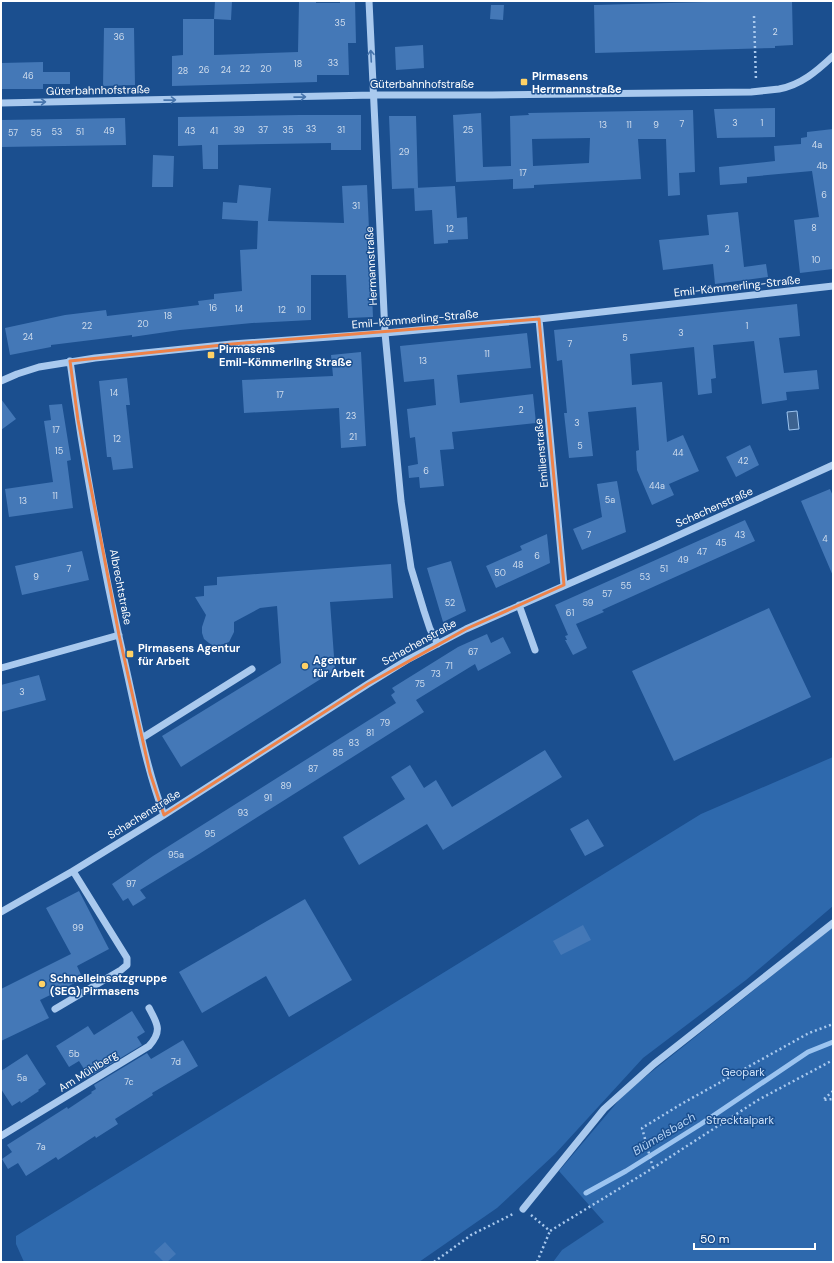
<svg xmlns="http://www.w3.org/2000/svg" width="834" height="1263" font-family="'DM Sans',sans-serif">
<rect width="100%" height="100%" fill="#1b4f8f"/>
<path fill="#2e69ad" d="M833 757V906L746 980 643 1058 555 1154 497 1208 419 1262H24L16 1244V1236L701 814Z
M833 927V1262H553L562 1250 604 1222 559 1171 625 1093Z"/>
<path fill="#3c6290" stroke="#9cc4f0" d="M797 411 799 429 789 430 787 412Z"/>
<g fill="none" stroke-linecap="round" stroke-linejoin="round">
<path stroke="#9cc4f0" stroke-width="5" d="M586 1193 626 1171 701 1124 808 1052 833 1042"/>
</g>
<path fill="#4478b7" fill-rule="evenodd" d="M215 1H232L231 20 214 19Z
M299 1H316V3H340V1H355L356 43H348L349 75H317V82L172 86V56L183 55V19H214V55L298 52Z
M745 1H792L793 45 775 46V48L595 53 594 5Z
M491 5H504L503 20 490 19Z
M104 28H134L135 85 103 86Z
M423 45 424 68 396 70 395 47Z
M43 62V72H70V84H43V89H1V63Z
M775 108V137L717 138 714 109Z
M693 110 695 172 679 173 680 195 668 196 666 139H638L641 179 534 185V188L513 189V179L456 182 453 115 481 113 483 167 511 166 510 116 529 115 528 113ZM590 138 589 163 533 166 532 139Z
M300 115H361V150H331V143L218 145V169H203L202 145 178 146V117Z
M389 116H416L418 188 392 189Z
M125 118 126 145 1 147V120Z
M833 129V269L800 273 794 220 819 217 812 171 747 177V183L720 185 719 167 775 161 774 146 801 144V138L807 137V132Z
M153 155 174 156 173 187H152Z
M239 185 271 188 268 221 344 223 342 186 367 185 373 317 348 318 346 275H311V320L252 323 180 330 132 337V335L51 345V347L10 355 5 328 65 315 106 310 107 316 199 305 198 301 214 299V294L242 291 240 250 257 249 258 221 222 219 223 202 237 203Z
M455 186 457 218 467 217 468 239 448 240V243L434 244 432 210 415 211 414 188Z
M738 212 744 267 766 264 768 277 715 284 713 264 663 270 659 240 709 235 707 215Z
M797 304 800 336 779 338 784 373 817 370 819 389 786 392 787 400 762 404 754 341 713 345 716 378 711 379 712 393 698 395 694 347 630 354 632 385 662 382 667 442 683 435 699 471 669 484 674 495 652 505 637 470 636 451 639 450 636 407 588 412 593 456 569 458 564 413H567L562 360 557 361 554 330Z
M527 333 531 368 457 375 460 403 533 394 536 423 452 432 454 449 440 450 444 486 420 488 419 477 409 478 408 466 418 464 415 437 410 438 407 409 436 405 434 379 404 382 400 346Z
M361 352 366 446 341 448 339 408 244 413 242 380 333 376 331 355Z
M127 378 130 405H126L133 468 113 470 111 457H107L99 381Z
M1 399 16 419 1 430Z
M62 404 71 460 67 461 73 508 9 517 5 489 53 482 44 421 51 420 49 405Z
M750 445 759 465 736 477 726 457Z
M617 481 626 532 582 550 573 529 602 517 597 484Z
M830 489 833 496V576L801 501Z
M745 520 755 541 602 610 604 612 576 624 587 648 573 655 565 640H567L565 636 568 635 555 605Z
M547 534 550 563 496 588 486 566 522 550 520 546Z
M82 551 89 580 22 595 15 566Z
M451 561 466 611 443 622 427 568Z
M391 564 393 598 330 602 335 670 181 767 162 736 281 663 277 606 260 608 234 622V632L229 642 221 645 214 646 209 643 204 639 202 633V627L206 615 195 597 204 596V586L217 585V577Z
M769 608 811 697 674 761 632 671Z
M487 634 491 643 503 637 511 653 478 671 475 664 416 700 424 712 199 854 140 890 146 898 133 906 128 898 123 901 112 884 153 856 396 703 391 695 395 692 392 688 458 647Z
M39 675 46 700 1 712V685Z
M545 750 562 777 443 850 427 824 359 865 343 837 405 799 391 777 410 765 424 788 436 780 452 807Z
M588 819 604 846 585 856 570 829Z
M79 891 109 949 77 966 83 979 40 1000 49 1018 1 1041V989L71 954 46 908Z
M305 899 352 980 289 1017 266 976 202 1013 179 972Z
M583 925 591 940 561 955 553 941Z
M132 1011 145 1032 137 1037 142 1045 89 1077 79 1061 69 1067 56 1046 88 1026 94 1035Z
M183 1040 198 1066 152 1093 153 1095 115 1119 118 1124 96 1138 95 1136 58 1160 56 1157 26 1176 18 1163 8 1169 2 1159 12 1152 7 1145 67 1107 68 1109 92 1093 91 1092 96 1089 94 1085 147 1053 151 1059Z
M27 1054 46 1084 38 1090 39 1091 21 1103 20 1101 12 1106 1 1089V1071Z
M165 1242 176 1254 167 1262H164L154 1252Z"/>
<g fill="none" stroke-linecap="round" stroke-linejoin="round">
<path stroke="#a9c9ee" stroke-width="2.5" stroke-dasharray="2 3" stroke-linecap="butt" d="M754 16 756 81
M833 1091 823 1100 833 1099
M653 1168 642 1128 683 1103 809 1033 833 1024
M531 1215 550 1231 653 1168 758 1100 833 1060
M434 1262 471 1235 513 1214
M537 1262 550 1231"/>
<path stroke="#a9c9ee" stroke-width="7" d="M369 1 385 333 401 501 411 568 424 611 430 629 438 644
M1 103 374 95H492L751 92C760 91 770 90 779 89 801 85 817 71 833 56
M539 319 564 585
M70 361C84 464 103 567 126 668 137 717 146 767 164 815
M1 381 17 374 39 367 95 358 232 344 385 333 539 319 833 286
M519 605 535 650
M1 668 119 635
M142 738 252 669
M1 912 73 871 164 815 368 684 407 660 466 629 657 545 833 465
M55 1009 121 970 127 965V958L73 871
M1 1136 149 1046C163 1031 157 1023 149 1008
M523 1209 604 1109 654 1064 833 923"/>
</g>
<defs><path id="oneway-shaft" d="M-6 0H5M1.5-3L5.5 0L1.5 3" fill="none" stroke-width="1.6" stroke-linecap="round" stroke-linejoin="round"/></defs>
<g stroke="#4674ac">
<use href="#oneway-shaft" transform="translate(371 56) rotate(-93)"/>
<use href="#oneway-shaft" transform="translate(300 97) rotate(-1)"/>
<use href="#oneway-shaft" transform="translate(170 100) rotate(-1)"/>
<use href="#oneway-shaft" transform="translate(40 102) rotate(-1)"/>
</g>
<path fill="none" stroke="#ee8249" stroke-width="3" stroke-linejoin="round" d="M539 319 564 585 466 629 368 684 164 815 150 773 119 635 78 420 70 361 232 344Z"/>
<g fill="#ffd166" stroke="#1b4f8f" stroke-width="1.5">
<rect x="520" y="78" width="8" height="8" rx="2"/>
<rect x="207" y="351" width="8" height="8" rx="2"/>
<rect x="126" y="650" width="8" height="8" rx="2"/>
<circle cx="305" cy="666" r="4"/>
<circle cx="42" cy="984" r="4"/>
</g>
<g text-anchor="middle" stroke-width="3" stroke-linejoin="round" paint-order="stroke">
<g font-size="9" fill="#d0dded">
<text x="340" y="26">35</text>
<text x="775" y="35">2</text>
<text x="119" y="40">36</text>
<text x="333" y="66">33</text>
<text x="298" y="67">18</text>
<text x="245" y="72">22</text>
<text x="266" y="72">20</text>
<text x="204" y="73">26</text>
<text x="226" y="73">24</text>
<text x="183" y="74">28</text>
<text x="28" y="79">46</text>
<text x="735" y="126">3</text>
<text x="762" y="126">1</text>
<text x="682" y="127">7</text>
<text x="603" y="128">13</text>
<text x="629" y="128">11</text>
<text x="656" y="128">9</text>
<text x="311" y="132">33</text>
<text x="239" y="133">39</text>
<text x="263" y="133">37</text>
<text x="288" y="133">35</text>
<text x="341" y="133">31</text>
<text x="468" y="133">25</text>
<text x="109" y="134">49</text>
<text x="190" y="134">43</text>
<text x="214" y="134">41</text>
<text x="57" y="135">53</text>
<text x="80" y="135">51</text>
<text x="13" y="136">57</text>
<text x="36" y="136">55</text>
<text x="817" y="148">4a</text>
<text x="404" y="155">29</text>
<text x="822" y="169">4b</text>
<text x="523" y="176">17</text>
<text x="824" y="198">6</text>
<text x="356" y="209">31</text>
<text x="814" y="231">8</text>
<text x="450" y="232">12</text>
<text x="727" y="252">2</text>
<text x="816" y="263">10</text>
<text x="213" y="311">16</text>
<text x="239" y="312">14</text>
<text x="282" y="313">12</text>
<text x="301" y="313">10</text>
<text x="168" y="319">18</text>
<text x="143" y="327">20</text>
<text x="87" y="329">22</text>
<text x="747" y="329">1</text>
<text x="681" y="336">3</text>
<text x="28" y="340">24</text>
<text x="625" y="341">5</text>
<text x="570" y="347">7</text>
<text x="487" y="357">11</text>
<text x="423" y="364">13</text>
<text x="114" y="396">14</text>
<text x="280" y="398">17</text>
<text x="521" y="413">2</text>
<text x="351" y="419">23</text>
<text x="577" y="426">3</text>
<text x="56" y="433">17</text>
<text x="353" y="440">21</text>
<text x="117" y="442">12</text>
<text x="580" y="449">5</text>
<text x="59" y="454">15</text>
<text x="678" y="456">44</text>
<text x="743" y="464">42</text>
<text x="426" y="474">6</text>
<text x="657" y="489">44a</text>
<text x="55" y="499">11</text>
<text x="610" y="503">5a</text>
<text x="23" y="504">13</text>
<text x="589" y="538">7</text>
<text x="740" y="538">43</text>
<text x="825" y="542">4</text>
<text x="721" y="546">45</text>
<text x="702" y="555">47</text>
<text x="537" y="559">6</text>
<text x="683" y="563">49</text>
<text x="518" y="568">48</text>
<text x="69" y="572">7</text>
<text x="664" y="572">51</text>
<text x="500" y="576">50</text>
<text x="36" y="580">9</text>
<text x="645" y="580">53</text>
<text x="626" y="589">55</text>
<text x="607" y="597">57</text>
<text x="450" y="606">52</text>
<text x="588" y="606">59</text>
<text x="570" y="616">61</text>
<text x="473" y="655">67</text>
<text x="449" y="669">71</text>
<text x="436" y="677">73</text>
<text x="420" y="687">75</text>
<text x="22" y="695">3</text>
<text x="385" y="726">79</text>
<text x="370" y="736">81</text>
<text x="354" y="746">83</text>
<text x="338" y="756">85</text>
<text x="313" y="772">87</text>
<text x="286" y="789">89</text>
<text x="268" y="801">91</text>
<text x="243" y="816">93</text>
<text x="210" y="837">95</text>
<text x="176" y="858">95a</text>
<text x="131" y="887">97</text>
<text x="78" y="931">99</text>
<text x="74" y="1057">5b</text>
<text x="176" y="1065">7d</text>
<text x="22" y="1081">5a</text>
<text x="129" y="1085">7c</text>
<text x="41" y="1150">7a</text>
</g>
<g font-size="11" font-weight="bold" fill="#fff" stroke="#1b4f8f" text-anchor="start">
<text x="532" y="80">Pirmasens<tspan x="532" dy="13">Herrmannstraße</tspan></text>
<text x="219" y="353">Pirmasens<tspan x="219" dy="13">Emil-Kömmerling Straße</tspan></text>
<text x="138" y="652">Pirmasens Agentur<tspan x="138" dy="13">für Arbeit</tspan></text>
<text x="313" y="664">Agentur<tspan x="313" dy="13">für Arbeit</tspan></text>
<text x="50" y="982">Schnelleinsatzgruppe<tspan x="50" dy="13">(SEG) Pirmasens</tspan></text>
</g>
<g font-size="11" fill="#fff" stroke="#1b4f8f">
<text x="422" y="88">Güterbahnhofstraße</text>
<text transform="translate(98 90) rotate(-1)" y="4">Güterbahnhofstraße</text>
<text transform="translate(371 266) rotate(-93)" y="4">Hermannstraße</text>
<text transform="translate(737 286) rotate(-6)" y="4">Emil-Kömmerling-Straße</text>
<text transform="translate(415 319) rotate(-5)" y="4">Emil-Kömmerling-Straße</text>
<text transform="translate(541 453) rotate(-95)" y="4">Emilienstraße</text>
<text transform="translate(714 507) rotate(-24)" y="4">Schachenstraße</text>
<text transform="translate(121 587) rotate(79)" y="4">Albrechtstraße</text>
<text transform="translate(419 642) rotate(-29)" y="4">Schachenstraße</text>
<text transform="translate(144 814) rotate(-32)" y="4">Schachenstraße</text>
<text transform="translate(88 1071) rotate(-32)" y="4">Am Mühlberg</text>
</g>
<g font-size="11" fill="#cfe3fa" stroke="#1b4f8f">
<text x="743" y="1076">Geopark</text>
<text x="740" y="1124">Strecktalpark</text>
</g>
<g font-size="12" font-style="italic" fill="#b5d3f5" stroke="#1b4f8f">
<text transform="translate(664 1134) rotate(-31)" y="4">Blümelsbach</text>
</g>
</g>
<rect width="834" height="1263" fill="none" stroke="#ffffff" stroke-width="4"/>
<path d="M694 1243v6h121v-6" fill="none" stroke="#ffffff" stroke-width="2"/>
<text x="700" y="1243" font-size="12" fill="#ffffff" stroke="#1b4f8f" stroke-width="3" paint-order="stroke">50 m</text>
</svg>
